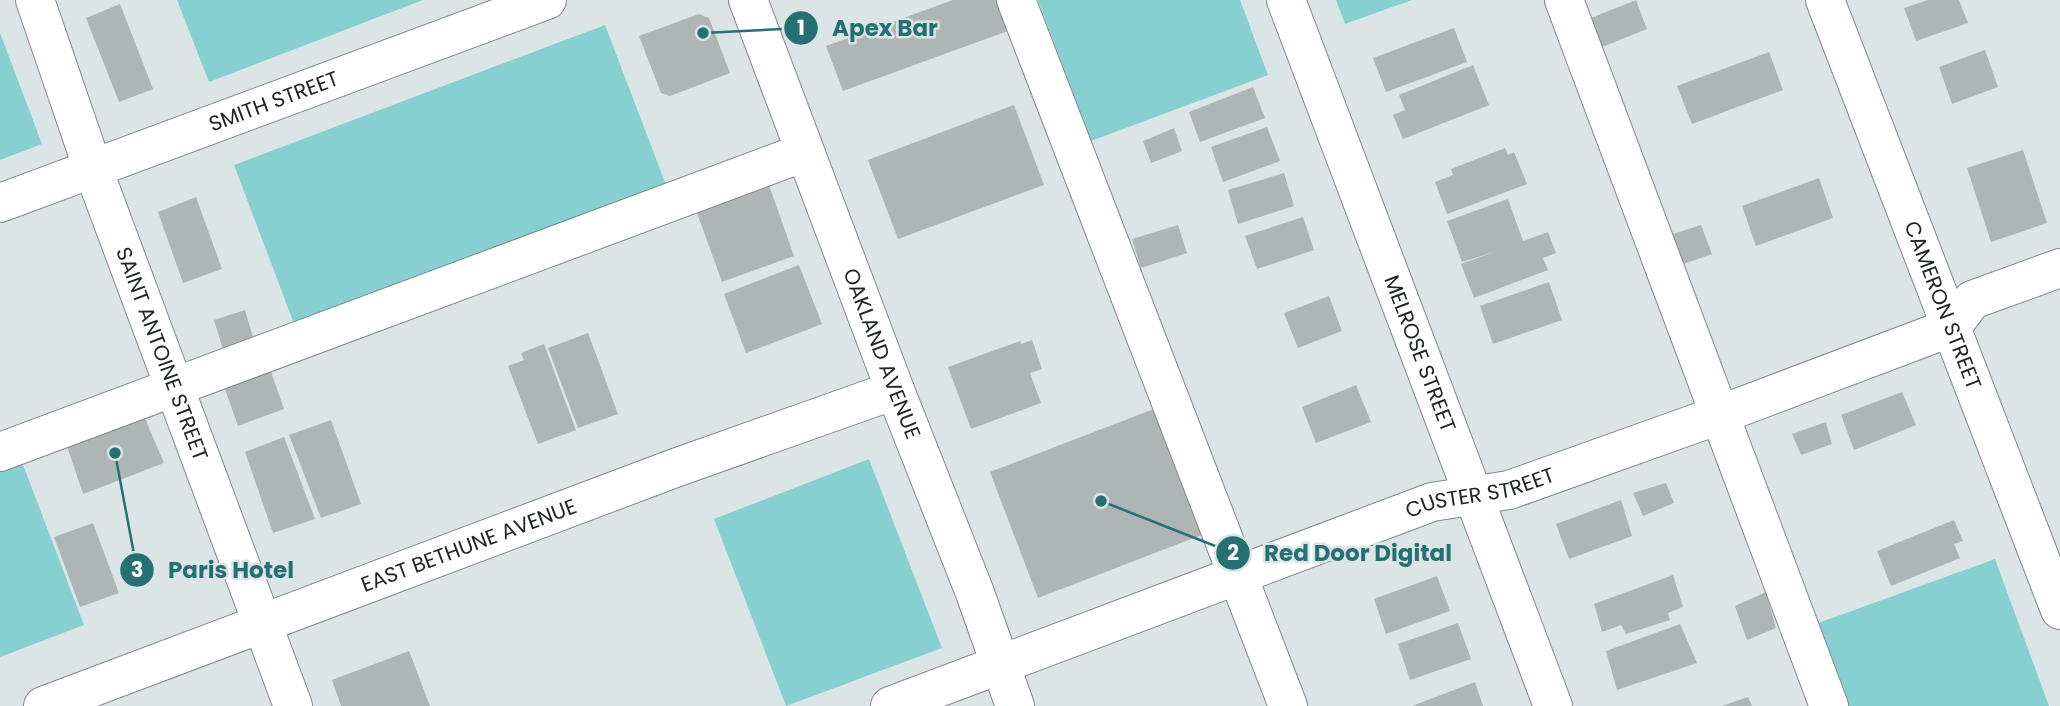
<svg xmlns="http://www.w3.org/2000/svg" width="2060" height="706" font-family="Poppins,sans-serif">
<rect width="100%" height="100%" fill="#dce5e5"/>
<path fill="#86d0d2" d="M177 0H423L209 82Z
M1038 0H1240L1268 75 1091 141Z
M1336 0H1412L1345 24Z
M605 25 668 190 296 329 234 165Z
M0 33 42 144 0 160Z
M869 459 942 648 786 706 714 519Z
M22 462 84 625 0 657V471Z
M1995 559 2049 706H1843L1813 625Z"/>
<path fill="#adb5b5" d="M953 0H1006L1016 28 843 91 826 46Z
M1636 0 1647 29 1597 49 1586 20Z
M1928 0H1959L1968 23 1916 41 1904 8Z
M120 4 153 89 119 102 86 18Z
M699 14 709 18 730 73 670 96 661 93 639 36Z
M1454 28 1467 62 1386 92 1373 58Z
M1985 50 1998 87 1952 104 1939 67Z
M1769 52 1783 90 1692 124 1677 86Z
M1473 65 1489 105 1403 139 1393 115 1405 110 1399 95Z
M1253 87 1265 118 1200 142 1189 112Z
M1014 105 1044 185 898 239 868 160Z
M1267 127 1280 161 1223 182 1211 147Z
M1174 128 1182 151 1151 163 1143 141Z
M1505 148 1508 155 1514 152 1527 184 1447 214 1435 182 1453 175 1451 169Z
M2023 150 2047 223 1991 242 1967 168Z
M1284 173 1294 206 1238 224 1228 190Z
M1819 178 1833 218 1756 246 1742 206Z
M769 185 794 256 722 282 696 210Z
M196 197 222 269 183 283 158 212Z
M1508 199 1523 241 1548 232 1556 253 1543 258 1548 270 1474 298 1461 264 1494 252 1462 262 1447 221Z
M1303 217 1314 250 1257 269 1245 236Z
M1178 225 1187 253 1141 268 1132 239Z
M1701 225 1712 254 1678 266 1667 236Z
M799 265 822 324 746 353 724 294Z
M1549 282 1562 320 1493 344 1480 306Z
M1329 296 1342 331 1298 348 1284 313Z
M245 310 255 344 224 353 214 320Z
M588 333 618 414 578 428 548 348Z
M1032 340 1042 369 1030 373 1041 403 971 429 948 367 1020 341 1021 344Z
M544 344 576 430 538 444 508 366 524 360 521 353Z
M270 369 284 409 238 426 224 386Z
M1356 385 1371 422 1316 443 1302 407Z
M1902 392 1916 425 1854 450 1841 415Z
M1164 405 1212 531 1038 598 990 472Z
M144 416 164 463 83 494 66 443Z
M331 420 361 504 321 518 289 435Z
M1826 422 1832 444 1801 455 1792 434Z
M284 437 315 519 273 533 245 452Z
M1666 483 1674 503 1643 516 1633 493Z
M1621 500 1632 536 1569 559 1556 524Z
M1954 520 1963 541 1954 544 1960 558 1891 586 1877 551Z
M93 523 119 593 80 607 54 537Z
M1673 575 1683 607 1668 613 1670 620 1626 634 1621 625 1602 632 1594 604Z
M1437 576 1450 611 1386 634 1374 599Z
M1766 592 1776 628 1747 640 1735 606Z
M1458 623 1471 659 1410 680 1398 644Z
M1680 624 1697 663 1617 690 1606 651Z
M409 651 430 706H341L332 680Z
M1475 682 1483 706H1412Z
M1748 697 1752 706H1722Z"/>
<g fill="none" stroke-linecap="round" stroke-linejoin="round">
<defs>
<g id="minor">
<path id="s1" d="M35 0 93 169 293 706"/>
<path id="s2" d="M748 0 895 390 975 593 1015 706"/>
<path d="M1016 0 1288 706"/>
<path id="s3" d="M1286 0 1553 706"/>
<path d="M1564 0 1829 706"/>
<path id="s4" d="M1825 0 2060 610"/>
<path id="s5" d="M0 203 547 0"/>
<path d="M0 452 805 152"/>
<path id="s6" d="M43 706 675 468 895 390"/>
<path id="s7" d="M890 706 1432 502 1509 490 1719 415 1952 327 1972 300 2060 268"/>
</g>
</defs>
<use href="#minor" stroke="#808888" stroke-width="40"/>
<use href="#minor" stroke="#fff" stroke-width="38"/>
</g>
<g text-anchor="middle" stroke-width="5" stroke-linejoin="round" paint-order="stroke">
<g font-size="21" fill="#212424" stroke="#dce5e5">
<text dy="7" stroke="none"><textPath href="#s5" startOffset="292">SMITH STREET</textPath></text>
<text dy="7" stroke="none"><textPath href="#s4" startOffset="327">CAMERON STREET</textPath></text>
<text dy="7" stroke="none"><textPath href="#s2" startOffset="378">OAKLAND AVENUE</textPath></text>
<text dy="7" stroke="none"><textPath href="#s3" startOffset="378">MELROSE STREET</textPath></text>
<text dy="7" stroke="none"><textPath href="#s1" startOffset="376">SAINT ANTOINE STREET</textPath></text>
<text dy="7" stroke="none"><textPath href="#s7" startOffset="628">CUSTER STREET</textPath></text>
<text dy="7" stroke="none"><textPath href="#s6" startOffset="455">EAST BETHUNE AVENUE</textPath></text>
</g>
</g>
<path fill="none" stroke="#257072" stroke-width="2.5" d="M703 33L801 28M1101 501L1233 553M115 453L137 570"/>
<g fill="#257072" stroke="#dce5e5" stroke-width="2.5">
<circle cx="703" cy="33" r="7"/>
<circle cx="1101" cy="501" r="7"/>
<circle cx="115" cy="453" r="7"/>
<circle cx="801" cy="28" r="18"/>
<circle cx="1233" cy="553" r="18"/>
<circle cx="137" cy="570" r="18"/>
</g>
<g font-size="21" text-anchor="middle" font-weight="bold" fill="#fff">
<text x="801" y="35">1</text>
<text x="1233" y="560">2</text>
<text x="137" y="577">3</text>
</g>
<g font-size="23" text-anchor="middle" font-weight="bold" fill="#257072" stroke="#dce5e5" stroke-width="5" stroke-linejoin="round" paint-order="stroke">
<text x="885" y="36">Apex Bar</text>
<text x="1358" y="561">Red Door Digital</text>
<text x="231" y="578">Paris Hotel</text>
</g>
</svg>
